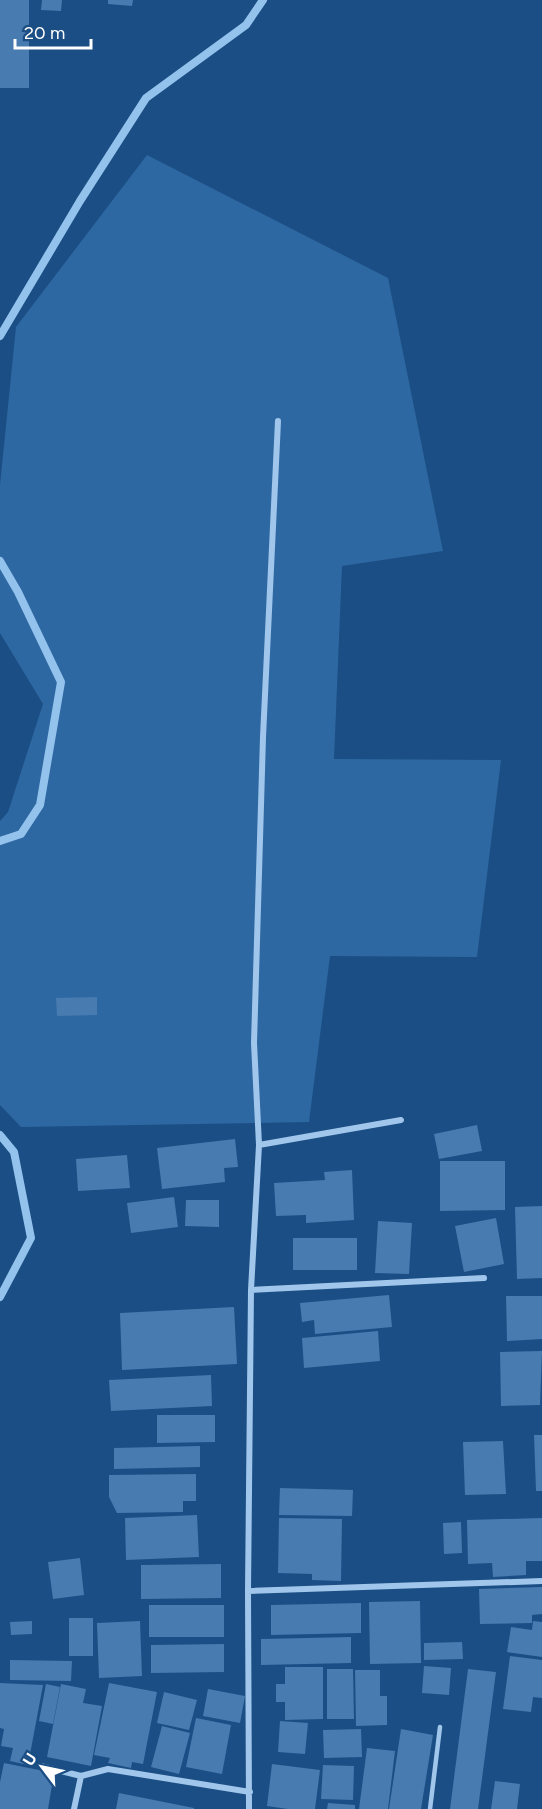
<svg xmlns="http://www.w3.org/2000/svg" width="542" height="1809" font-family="Figtree,sans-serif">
<rect width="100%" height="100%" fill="#1b4e84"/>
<path fill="#2e68a2" d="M147 155 388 278 443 551 342 566 334 759 501 760 477 957 330 956 309 1122 21 1127 0 1105V821L8 812 43 704 0 633V485L16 327Z"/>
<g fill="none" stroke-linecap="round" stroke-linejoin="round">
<path stroke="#93c2ed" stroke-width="8" d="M0 336 80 201 146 98 246 25 263 0
M0 561 18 592 61 682 40 805 21 834 0 841
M0 1135 14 1152 31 1238 0 1297"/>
</g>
<path fill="#487baf" d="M0 0H29V88H0Z
M42 0H62L61 11 41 10Z
M108 0H133L132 6 108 4Z
M97 997V1015L57 1016 56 998Z
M477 1125 482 1151 439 1159 434 1134Z
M235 1139 238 1167 224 1168 225 1182 162 1189 157 1148Z
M127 1155 130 1188 78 1191 76 1159Z
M440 1161H505V1210L440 1211Z
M352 1170 354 1220 306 1223V1215L276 1216 274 1183 325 1180 324 1172Z
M174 1197 178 1227 131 1233 127 1203Z
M186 1200H219V1227L185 1226Z
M542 1206V1278L517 1279 515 1207Z
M496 1218 504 1264 464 1272 455 1226Z
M378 1221 412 1223 409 1274 375 1273Z
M293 1238H357V1270H293Z
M389 1295 392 1327 315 1334 314 1320 302 1322 300 1303Z
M506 1296H542V1339L507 1341Z
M234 1307 237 1364 122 1370 120 1313Z
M378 1331 380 1361 304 1368 302 1338Z
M542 1351 540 1405 501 1406 500 1352Z
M211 1375 212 1406 111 1411 109 1380Z
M157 1415H215V1442L157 1443Z
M534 1435H542V1491H536Z
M503 1441 506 1494 465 1495 463 1442Z
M200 1446V1467L114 1469V1448Z
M196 1474V1501H183V1512L117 1513 109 1497V1475Z
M280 1488 353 1490 352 1516 279 1515Z
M197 1515 199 1557 126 1560 125 1518Z
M279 1518 342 1519 341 1581 312 1580V1574L278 1573Z
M542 1518V1561H526V1575L493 1577 492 1563 468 1564 467 1520Z
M461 1522 462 1553 444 1554 443 1523Z
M80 1558 84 1595 53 1599 48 1562Z
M221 1564V1598L141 1599V1565Z
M542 1587V1614L532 1615V1623L480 1624 479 1589Z
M420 1601 421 1663 370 1664 369 1602Z
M361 1603V1633L271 1635V1605Z
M149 1605H224V1637H149Z
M69 1618H93V1656H69Z
M32 1621V1634L11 1635 10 1622Z
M140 1621 142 1676 99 1678 97 1623Z
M533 1621 542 1622V1657L507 1652 511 1627 532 1630Z
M351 1637V1663L261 1665V1639Z
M462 1642 463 1659 424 1660V1643Z
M224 1644V1672L151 1673V1645Z
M510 1656 542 1660V1698L533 1697 531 1712 503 1709Z
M10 1660 72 1661 71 1681 10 1680Z
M424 1666 451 1668 449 1695 422 1693Z
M285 1667H323V1719L285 1720V1702H276V1684H285Z
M327 1669H353L354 1719H327Z
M468 1669 496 1672 478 1809H450Z
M355 1670H380V1696H387V1725L356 1726Z
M0 1683 43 1685 28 1765 10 1761 13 1748 1 1746 4 1729 0 1728Z
M109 1683 157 1692 143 1764 132 1762 131 1768 108 1763 110 1758 94 1755Z
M46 1684 60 1687 53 1724 39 1721Z
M61 1684 86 1689 83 1703 102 1706 91 1766 47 1757Z
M208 1689 245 1696 240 1723 203 1716Z
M164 1692 197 1700 189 1730 157 1723Z
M196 1718 231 1725 222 1774 186 1767Z
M280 1721 308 1723 305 1754 278 1752Z
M162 1726 190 1733 179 1774 151 1767Z
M361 1729 362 1757 324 1758 323 1730Z
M401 1729 433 1735 421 1809H389Z
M367 1748 395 1751 388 1809H359Z
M4 1763 54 1773 48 1809H0V1782Z
M272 1764 320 1770 315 1809H288L267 1806Z
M323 1765 354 1766 353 1800 321 1799Z
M495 1781 520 1784 517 1809H491Z
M119 1793 194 1808V1809H116Z
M328 1803 355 1805V1809H327Z"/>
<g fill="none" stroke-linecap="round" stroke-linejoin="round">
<path stroke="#a1c6eb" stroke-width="4.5" d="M430 1809 440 1727"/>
<path stroke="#a1c6eb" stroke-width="6" d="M259 1145 401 1120
M251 1290 484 1278
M248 1591 542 1581
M41 1766 81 1776
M74 1809 81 1776 108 1769 250 1792
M249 1809 248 1591 251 1290 259 1145 254 1043 263 737 278 421"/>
</g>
<g transform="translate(42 1767) rotate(302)" stroke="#1b4e84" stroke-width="4.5" paint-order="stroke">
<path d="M0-4.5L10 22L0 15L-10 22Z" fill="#ffffff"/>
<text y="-9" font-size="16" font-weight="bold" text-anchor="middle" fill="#ffffff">U</text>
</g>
<path d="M15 39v9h76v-9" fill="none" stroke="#ffffff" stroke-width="3"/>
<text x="24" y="39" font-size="18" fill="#ffffff" stroke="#1b4e84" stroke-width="4.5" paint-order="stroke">20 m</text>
</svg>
